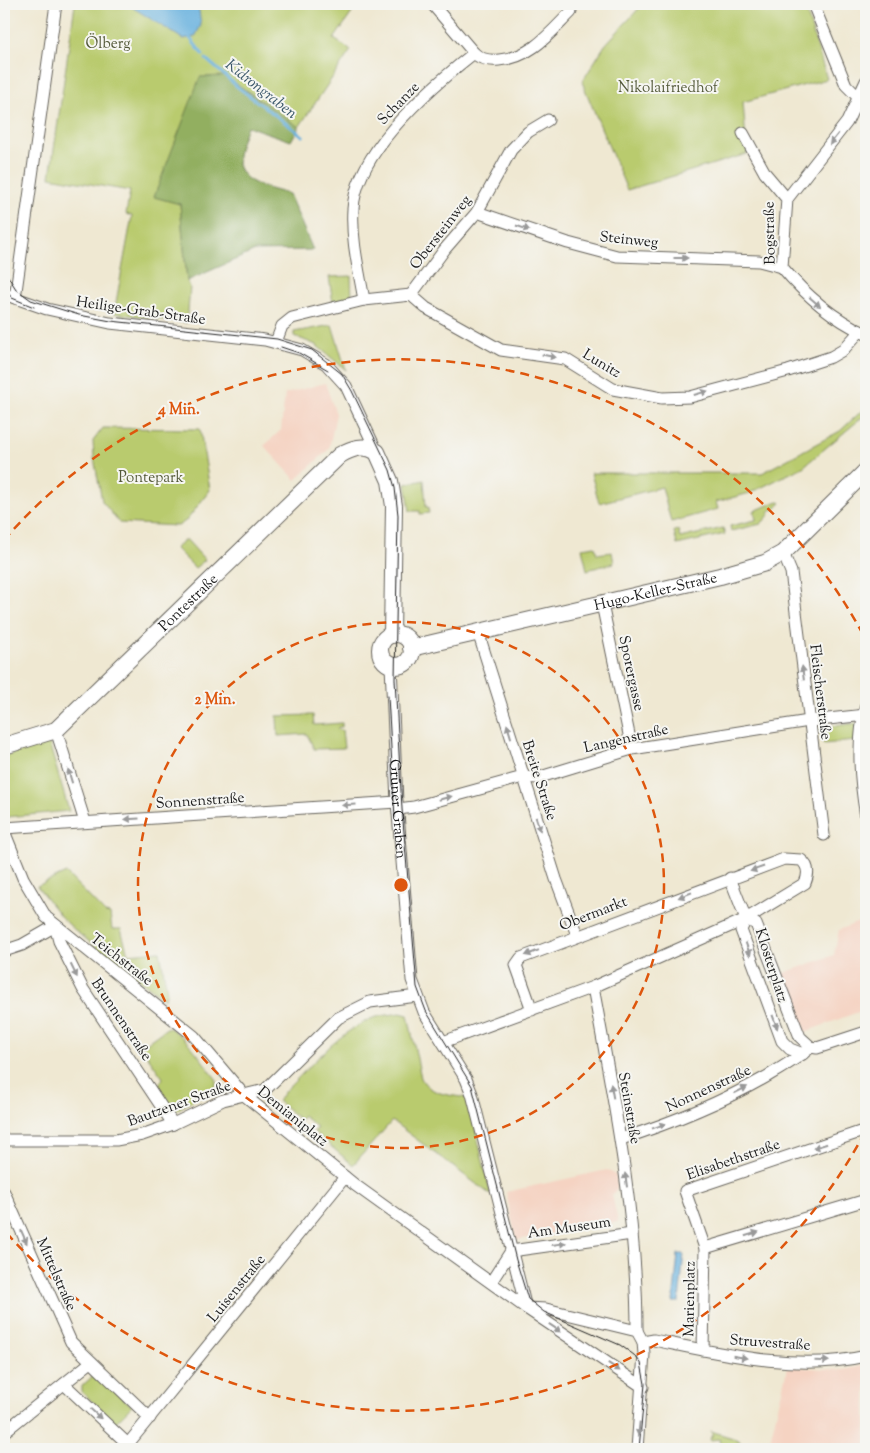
<svg xmlns="http://www.w3.org/2000/svg" width="870" height="1453" font-family="'Sorts Mill Goudy',serif">
<rect width="100%" height="100%" fill="#f6f6f2"/>
<filter id="ink" filterUnits="userSpaceOnUse"><feTurbulence type="fractalNoise" baseFrequency=".02" numOctaves="2"/><feDisplacementMap in="SourceGraphic" scale="10" xChannelSelector="R" yChannelSelector="G"/><feConvolveMatrix kernelMatrix="1 2 1 2 8 2 1 2 1" color-interpolation-filters="sRGB"/></filter>
<filter id="wash" filterUnits="userSpaceOnUse"><feTurbulence type="fractalNoise" baseFrequency=".0096" numOctaves="4" result="noise"/><feDisplacementMap in="SourceGraphic" scale="20" xChannelSelector="R" yChannelSelector="G"/><feGaussianBlur stdDeviation="1.12" result="paint"/><feColorMatrix in="noise" values="0 0 0 0 0 0 0 0 0 0 0 0 0 0 0 0 0 1.4 0 .05"/><feComposite in="paint" operator="in"/></filter>
<g filter="url(#wash)">
<rect width="100%" height="100%" fill="#efe8d2"/>
<path fill="#f5d3c2" d="M325 383 336 414 329 449 296 480 264 446 281 430 285 394Z
M866 919V1009L805 1032 795 1015 781 974 834 955 839 930Z
M607 1170 616 1175 618 1187 612 1195 618 1222 516 1240 506 1192Z
M866 1365V1449H768L787 1369 793 1367 844 1370Z"/>
<path fill="#b9cb6e" stroke="#6a7445" d="M75 4H358L334 39 351 50 299 127 225 76 155 197 180 204 187 281 190 287 187 323 114 313 132 216 126 214 130 191 50 177Z
M643 4H804L827 79 743 102 747 154 627 190 582 82 605 45Z
M351 276 352 299 333 303 329 277Z
M332 325 346 370 316 345 294 336V332Z
M866 407 865 415 803 467 750 493 716 502 718 509 671 522 662 487 599 503 591 473H762L840 431Z
M103 428 200 429 210 490 187 520 178 526 119 523 102 501 94 458 93 441Z
M424 480 426 507H428L429 513 420 514V511H410L406 484Z
M778 501 781 503 774 510 772 509 769 512 770 514 761 524 731 531 730 526 756 520 754 511Z
M723 528 725 534 677 545 674 531 678 530 680 538Z
M186 539 205 560 195 568 175 548Z
M595 546 597 554 612 552 614 563 587 570 582 548Z
M313 715 314 725 342 723V727H338V730H342L344 748 314 749 307 734 278 736 277 716Z
M857 723 855 741 823 744 819 728Z
M49 743 69 811 7 817 4 805V758L7 755Z
M66 873 105 913 110 914 112 929H121L128 954 160 951 167 991 165 999 78 933 61 917 37 886Z
M400 1013 408 1015 421 1078C430 1095 450 1095 468 1098L491 1195 392 1121 353 1165 314 1132 317 1127 303 1116 300 1120 278 1101 284 1092C311 1066 338 1032 373 1018 382 1015 391 1015 400 1013Z
M168 1027C189 1038 202 1061 217 1080L215 1088 171 1113 157 1088 163 1078 141 1047Z
M97 1375 132 1406 115 1423 82 1392V1386L93 1376Z
M711 1431 739 1440 741 1445 740 1449H724L726 1447 719 1442 720 1439 710 1440 711 1436H714Z"/>
<path fill="#92af61" stroke="#57663e" d="M225 76 299 127 291 141 247 126C244 135 239 146 238 156 234 183 271 189 289 194L313 250 255 251 187 281 180 204 154 197 200 77Z"/>
<path fill="#66b0de" stroke="#41667d" d="M127 4H198L201 25 195 37 183 39Z
M678 1254H684L679 1302H673Z"/>
<g fill="none" stroke-linecap="round" stroke-linejoin="round">
<path stroke="#66b0de" stroke-width="3" d="M190 38 203 55
M206 59 239 88 303 136"/>
</g>
</g>
<g filter="url(#ink)">
<g fill="none" stroke-linecap="round" stroke-linejoin="round">
<defs>
<g id="street">
<path d="M432 4 474 53"/>
<path d="M813 4 846 85 858 97"/>
<path d="M743 133 765 173 787 199 782 267C806 296 832 318 866 334"/>
<path d="M787 199 847 122 866 81"/>
<path d="M477 212 568 243 617 256 759 261 782 267"/>
<path d="M4 294 47 309 110 323 265 340 302 350 326 364 346 386 377 452"/>
<path d="M411 295 445 249 477 212 511 150 528 132 548 120"/>
<path d="M15 298 56 4"/>
<path d="M364 300C359 271 351 239 353 209 356 152 431 87 474 53 481 60 489 61 499 60 531 58 550 33 571 12"/>
<path d="M276 342 282 326 292 318 364 300 411 295 426 308 501 350 565 359 613 389 662 398 690 397 788 371 831 357 843 350 860 331"/>
<path d="M783 553 791 572 824 835"/>
<path d="M602 604 632 749"/>
<path d="M478 632 556 879 577 935"/>
<path id="s1" d="M391 665 397 802 412 980 424 1012 466 1079 472 1094 526 1308"/>
<path d="M866 705C856 741 860 781 866 817"/>
<path d="M56 730 85 822"/>
<path d="M398 809 414 807 523 777 537 778 632 749 809 721 866 715"/>
<path d="M4 828 397 802"/>
<path d="M4 831 23 878 46 917 194 1036 244 1095 355 1185 526 1308 643 1387"/>
<path d="M730 878 746 919"/>
<path d="M746 919 756 924 800 1037 811 1047 817 1048 866 1032"/>
<path d="M746 919 741 930 782 1041 790 1049 803 1054"/>
<path d="M4 951 22 945 55 926 59 941 83 989 173 1124"/>
<path d="M593 987C614 1101 637 1215 637 1331"/>
<path d="M443 1042 593 987 746 919 805 883C809 874 809 866 801 860L784 859 521 958 516 965 532 1010"/>
<path d="M621 1139C671 1123 720 1103 766 1077 781 1068 797 1059 811 1047"/>
<path d="M4 1140H116L142 1135 173 1124 223 1100 265 1090 338 1018 370 1002 417 996"/>
<path d="M4 1192 71 1342 150 1418"/>
<path d="M705 1248 866 1200"/>
<path d="M511 1251 632 1234"/>
<path d="M491 1282 511 1251"/>
<path d="M526 1308 546 1309 637 1331 643 1342 644 1354 637 1449"/>
<path d="M643 1342 654 1340C723 1354 797 1372 866 1356"/>
<path d="M703 1350 705 1248 685 1191 866 1130"/>
<path d="M64 1384 132 1448"/>
<path d="M4 1432 91 1362"/>
<path d="M128 1444 345 1177"/>
</g>
<g id="secondary">
<circle cx="396" cy="650" r="16"/>
<path id="s2" d="M411 648 720 576 765 563 783 553 866 471"/>
<path id="s3" d="M4 746 56 730 340 455C352 448 364 444 377 452L390 481 394 506 392 635"/>
</g>
</defs>
<use href="#street" stroke="#66635c" stroke-width="13"/>
<use href="#secondary" stroke="#66635c" stroke-width="18"/>
<use href="#street" stroke="#fff" stroke-width="11"/>
<use href="#secondary" stroke="#fff" stroke-width="16"/>
<path stroke="#1c1c1c" stroke-width="1" d="M4 270 16 289 31 300 79 315 111 321 277 339 312 350 342 374 352 391 390 470 395 488 398 515 395 679 402 809 417 987 426 1011 472 1086 516 1260 528 1299 544 1312 620 1345 634 1355 641 1363 645 1384 639 1449
M4 288 12 298 34 307
M281 347 299 353 328 370
M388 696 395 818"/>
</g>
<defs><path id="oneway-solid" d="M-6-.8H1V-3.2L6.5 0L1 3.2V.8H-6Z" transform="scale(1.25)"/></defs>
<g fill="#999">
<use href="#oneway-solid" transform="translate(834 139) rotate(128)"/>
<use href="#oneway-solid" transform="translate(523 228) rotate(19)"/>
<use href="#oneway-solid" transform="translate(681 258)"/>
<use href="#oneway-solid" transform="translate(815 302) rotate(41)"/>
<use href="#oneway-solid" transform="translate(549 356) rotate(11)"/>
<use href="#oneway-solid" transform="translate(701 393) rotate(-16)"/>
<use href="#oneway-solid" transform="translate(803 673) rotate(-97)"/>
<use href="#oneway-solid" transform="translate(509 731) rotate(-107)"/>
<use href="#oneway-solid" transform="translate(70 776) rotate(-107)"/>
<use href="#oneway-solid" transform="translate(445 798) rotate(-15)"/>
<use href="#oneway-solid" transform="translate(349 805) rotate(176)"/>
<use href="#oneway-solid" transform="translate(132 819) rotate(177)"/>
<use href="#oneway-solid" transform="translate(538 824) rotate(72)"/>
<use href="#oneway-solid" transform="translate(757 869) rotate(161)"/>
<use href="#oneway-solid" transform="translate(685 895) rotate(159)"/>
<use href="#oneway-solid" transform="translate(748 949) rotate(70)"/>
<use href="#oneway-solid" transform="translate(532 953) rotate(158)"/>
<use href="#oneway-solid" transform="translate(74 971) rotate(64)"/>
<use href="#oneway-solid" transform="translate(775 1022) rotate(70)"/>
<use href="#oneway-solid" transform="translate(741 1090) rotate(-27)"/>
<use href="#oneway-solid" transform="translate(612 1091) rotate(-100)"/>
<use href="#oneway-solid" transform="translate(659 1126) rotate(-20)"/>
<use href="#oneway-solid" transform="translate(820 1146) rotate(162)"/>
<use href="#oneway-solid" transform="translate(626 1180) rotate(-98)"/>
<use href="#oneway-solid" transform="translate(752 1234) rotate(-17)"/>
<use href="#oneway-solid" transform="translate(24 1237) rotate(66)"/>
<use href="#oneway-solid" transform="translate(559 1244) rotate(-8)"/>
<use href="#oneway-solid" transform="translate(555 1328) rotate(34)"/>
<use href="#oneway-solid" transform="translate(740 1357) rotate(9)"/>
<use href="#oneway-solid" transform="translate(822 1361) rotate(1)"/>
<use href="#oneway-solid" transform="translate(614 1367) rotate(34)"/>
<use href="#oneway-solid" transform="translate(96 1414) rotate(43)"/>
<use href="#oneway-solid" transform="translate(639 1429) rotate(96)"/>
</g>
</g>
<g fill="none" stroke="#de560d" stroke-width="2.5" stroke-dasharray="9 6">
<circle cx="401" cy="885" r="263"/>
<path d="M865 1132A526 526 0 0 1 4 1230M4 540A526 526 0 0 1 865 638"/>
</g>
<g text-anchor="middle" stroke-width="4" stroke-linejoin="round" paint-order="stroke">
<g font-size="15" fill="#535939" stroke="#f6f6f2">
<text x="108" y="48">Ölberg</text>
<text x="668" y="92">Nikolaifriedhof</text>
<text x="151" y="482">Pontepark</text>
</g>
<g font-size="15" fill="#1c1c1c" stroke="#f6f6f2">
<text transform="translate(398 103) rotate(-46)" y="5">Schanze</text>
<text transform="translate(440 232) rotate(-52)" y="5">Obersteinweg</text>
<text transform="translate(769 233) rotate(-91)" y="5">Bogstraße</text>
<text transform="translate(629 239) rotate(6)" y="5">Steinweg</text>
<text transform="translate(141 310) rotate(8)" y="5">Heilige-Grab-Straße</text>
<text transform="translate(602 363) rotate(31)" y="5">Lunitz</text>
<text dy="5" stroke="none"><textPath href="#s2" startOffset="251">Hugo-Keller-Straße</textPath></text>
<text dy="5" stroke="none"><textPath href="#s3" startOffset="238">Pontestraße</textPath></text>
<text transform="translate(632 673) rotate(78)" y="5">Sporergasse</text>
<text transform="translate(821 692) rotate(83)" y="5">Fleischerstraße</text>
<text transform="translate(626 738) rotate(-13)" y="5">Langenstraße</text>
<text transform="translate(540 780) rotate(72)" y="5">Breite Straße</text>
<text transform="translate(200 800) rotate(-4)" y="5">Sonnenstraße</text>
<text dy="5" stroke="none"><textPath href="#s1" startOffset="144">Grüner Graben</textPath></text>
<text transform="translate(593 913) rotate(-21)" y="5">Obermarkt</text>
<text transform="translate(122 959) rotate(38)" y="5">Teichstraße</text>
<text transform="translate(772 965) rotate(72)" y="5">Klosterplatz</text>
<text transform="translate(122 1019) rotate(56)" y="5">Brunnenstraße</text>
<text transform="translate(708 1088) rotate(-25)" y="5">Nonnenstraße</text>
<text transform="translate(179 1103) rotate(-20)" y="5">Bautzener Straße</text>
<text transform="translate(630 1108) rotate(80)" y="5">Steinstraße</text>
<text transform="translate(293 1116) rotate(39)" y="5">Demianiplatz</text>
<text transform="translate(733 1159) rotate(-19)" y="5">Elisabethstraße</text>
<text transform="translate(569 1227) rotate(-8)" y="5">Am Museum</text>
<text transform="translate(57 1274) rotate(66)" y="5">Mittelstraße</text>
<text transform="translate(236 1288) rotate(-51)" y="5">Luisenstraße</text>
<text transform="translate(689 1299) rotate(-89)" y="5">Marienplatz</text>
<text transform="translate(770 1342) rotate(4)" y="5">Struvestraße</text>
</g>
<g font-size="16" font-style="italic" fill="#3a576a" stroke="#f6f6f2">
<text transform="translate(262 88) rotate(38)" y="6">Kidrongraben</text>
</g>
</g>
<circle cx="401" cy="885" r="8" fill="#de560d" stroke="#f6f6f2" stroke-width="2.5"/>
<g font-size="15" text-anchor="middle" font-weight="bold" fill="#de560d" stroke="#f6f6f2" stroke-width="4" stroke-linejoin="round" paint-order="stroke">
<text x="179" y="414">4 Min.</text>
<text x="215" y="704">2 Min.</text>
</g>
<rect width="870" height="1453" fill="none" stroke="#f6f6f2" stroke-width="20"/>
</svg>
